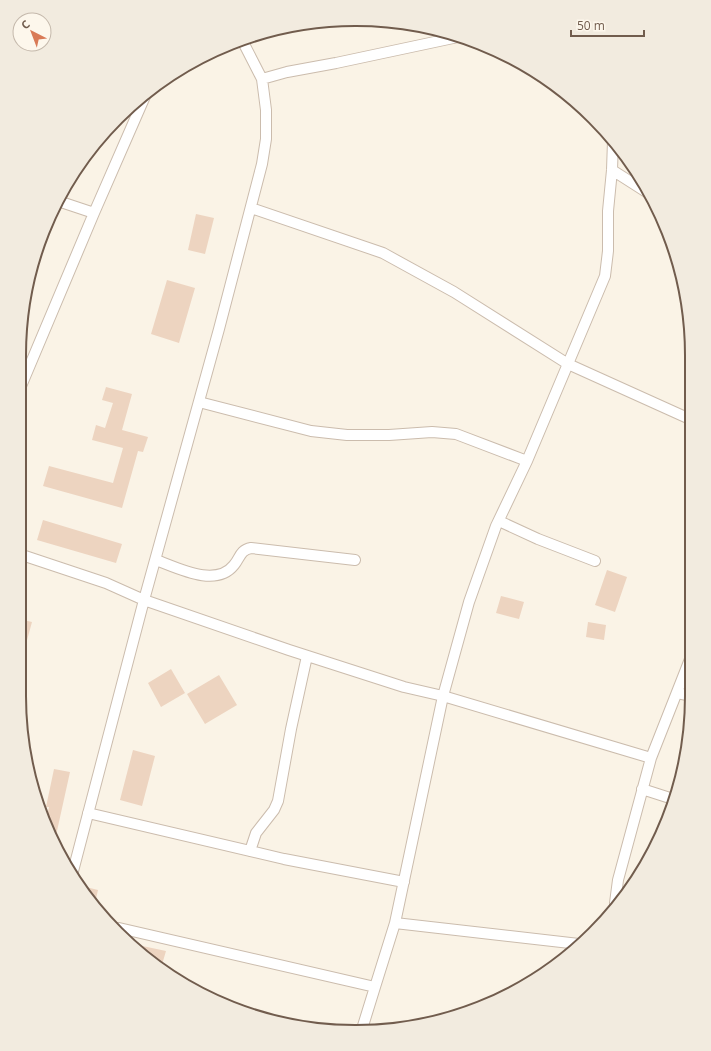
<svg xmlns="http://www.w3.org/2000/svg" width="711" height="1051" font-family="'Open Sans',sans-serif">
<rect width="100%" height="100%" fill="#faf3e6"/>
<path fill="#edd4c0" d="M196 214 214 218 205 254 188 250Z
M167 280 195 288 179 343 151 334Z
M106 387 132 394 122 430 148 437 143 452 138 451 122 508 43 486 49 466 113 483 123 448 92 440 96 425 105 428 113 403 102 400Z
M43 520 122 544 116 563 37 540Z
M607 570 627 577 615 612 595 605Z
M501 596 524 602 519 619 496 613Z
M19 619 32 622 21 662 19 661Z
M588 622 606 625 604 640 586 637Z
M171 669 185 693 161 707 148 683Z
M219 675 237 705 205 724 187 694Z
M133 750 155 756 142 806 120 800Z
M54 769 70 772 55 840 46 821 49 807H46Z
M78 885 98 890 95 903Z
M133 944 166 951 161 968 150 962Z"/>
<g fill="none" stroke-linecap="round" stroke-linejoin="round">
<defs>
<path id="minor" d="M262 79 287 72 336 63 458 37
M612 170 648 193
M58 201 94 213
M251 208 383 253 454 292 568 364 692 420
M19 391 94 213 146 94
M199 402 311 431 347 435H389L432 432 456 434 527 461
M499 521 538 539 595 561
M19 554 106 583 144 600 289 650 404 687 443 696 651 758
M156 560C178 568 216 588 234 565 240 558 240 550 251 548L355 560
M677 693 692 696
M642 789 673 799
M88 813 284 859 404 882
M250 851 256 833 274 810 278 801 291 729 307 656
M72 875 144 600 219 329 262 164 266 139V110L262 79 242 40
M615 903 618 880 651 758 692 654
M395 923 579 944
M119 928 375 987 395 923 443 696 469 602 496 526 527 461 605 276 608 251V211L612 170 613 141
M362 1029 375 987"/>
</defs>
<use href="#minor" stroke="#cbbcad" stroke-width="12"/>
<use href="#minor" stroke="#fff" stroke-width="10"/>
</g>
<path d="M0 0H711V1051H0ZM355 26H356A329 329 0 0 1 685 355V696A329 329 0 0 1 356 1025H355A329 329 0 0 1 26 696V355A329 329 0 0 1 355 26Z" fill="#f2ebdf" fill-rule="evenodd"/>
<path fill="none" stroke="#715c4d" stroke-width="2" d="M355 26H356A329 329 0 0 1 685 355V696A329 329 0 0 1 356 1025H355A329 329 0 0 1 26 696V355A329 329 0 0 1 355 26Z"/>
<g transform="translate(32 32) rotate(318)"><circle r="19" fill="#fdf7ec" stroke="#c5b9ac"/>
<path d="M0-3L7 15L0 10L-7 15Z" fill="#d97a56"/>
<text y="-6" font-size="11" font-weight="bold" text-anchor="middle" fill="#715c4d">С</text>
</g>
<path d="M571 30v6h73v-6" fill="none" stroke="#715c4d" stroke-width="2"/>
<text x="577" y="30" font-size="12" fill="#715c4d" stroke="#fdf7ec" stroke-width="3" paint-order="stroke">50 m</text>
</svg>
